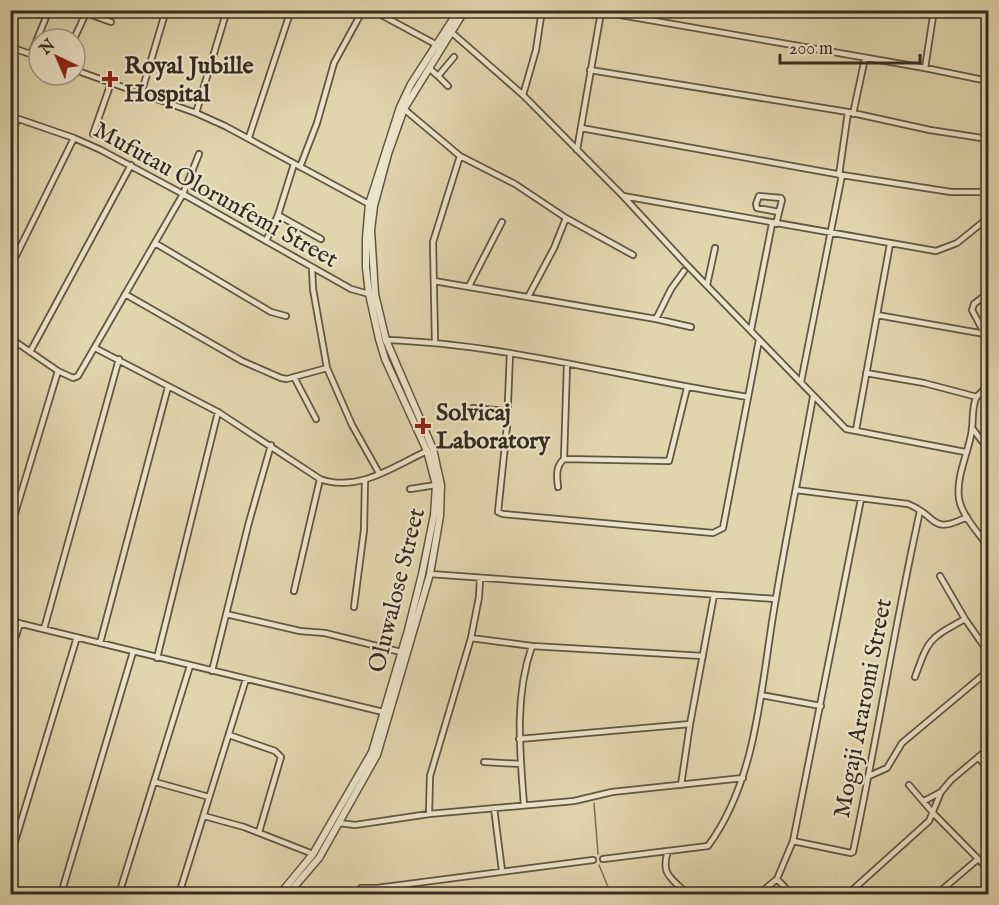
<svg xmlns="http://www.w3.org/2000/svg" width="999" height="905" font-family="'IM FELL English',serif">
<rect width="100%" height="100%" fill="#e1d5ad"/>
<filter id="stains"><feTurbulence type="fractalNoise" baseFrequency=".00333" numOctaves="4"/><feColorMatrix values="0 0 0 0 .2 0 0 0 0 .09 0 0 0 0 .02 0 0 0 .5 -.17"/></filter>
<radialGradient id="worn" r=".72"><stop offset=".6" stop-color="#630" stop-opacity="0"/><stop offset="1" stop-color="#630" stop-opacity=".3"/></radialGradient>
<g fill="none" stroke-linecap="round" stroke-linejoin="round">
<path stroke="#796f58" stroke-width="1.5" d="M594 803 598 854
M599 865 611 894"/>
<defs>
<path id="minor" d="M372 10 437 45
M592 10 925 68 988 81
M988 10V11
M450 31 523 95 623 196 685 263 846 429 965 452
M74 39 85 15 89 14 111 22
M10 47 39 57
M31 54 49 10
M429 68 438 76 454 57
M925 68 934 10
M75 70 196 113 225 126 369 204
M590 70 848 112 930 130 988 139
M438 76 448 86
M141 94 166 10
M523 95 536 50 542 10
M404 109 460 156 515 184 566 218 633 255
M196 113 227 10
M853 114 865 58
M10 116 74 138 101 150 183 194 351 289 369 294
M581 128 842 175 951 192H988
M10 133 18 119
M93 134 111 83
M249 137 291 10
M577 150 601 12
M300 167 317 123 334 63 363 10
M839 175 848 112
M623 196 936 251 957 243 988 218
M278 215 321 239
M776 224 782 200 781 198 759 196 756 204 757 208 779 212
M266 241 278 215 294 164
M155 243 271 312 286 316
M10 268 74 138
M312 268 313 289 327 368 352 425 379 473
M434 281 656 319 691 327
M707 285 715 248
M469 286 502 222
M988 293 974 304 972 310 988 340
M125 294 242 361 281 378 287 379 327 368
M528 297 554 248 566 218
M877 315 985 334
M656 319 671 289 684 271
M751 330 772 224
M10 338 58 371 73 378 78 376 183 194 199 154
M386 340C508 344 627 379 748 397
M435 341 433 242 460 156
M95 348 218 412 320 479C358 493 394 466 427 451
M30 352 131 165
M510 353 507 426 498 512 503 514 713 533 723 528 759 340
M866 373 924 383 977 397
M294 377 316 419
M801 382 842 175
M988 384C985 389 979 394 976 398 971 410 974 423 971 435 967 456 956 477 959 499 962 516 979 533 988 547
M473 408 507 411
M972 428 988 449
M856 430 890 244
M564 459 669 461 687 388
M558 487C557 477 555 467 564 459L567 364
M410 489 436 485
M796 490 908 504C938 515 929 536 967 517
M10 530 58 371
M430 574 775 599
M940 576 965 619 988 652
M294 591 320 479
M354 607 364 530 365 480
M226 614 300 631 325 633 401 652
M10 621 383 712
M44 629 119 359
M471 638 532 646 703 656
M100 643 168 387
M10 655 20 623
M157 658 218 412
M212 671 249 522 271 445
M915 677C929 638 929 639 965 619
M761 695 821 706
M229 735 275 751 281 757 259 832
M519 739 690 724
M978 757 988 769
M484 762 521 764
M869 776 887 768 902 743 988 671
M155 782 209 797
M681 785 690 724 714 595
M909 785 934 814 988 869
M924 801 941 792
M524 805C520 752 514 697 532 646
M494 808 502 871
M429 814 430 776 471 638 479 597 480 579
M204 816 244 827 313 854
M339 823 355 825 429 814 574 801 612 792 743 778
M793 841 851 853 853 852C877 739 895 624 920 511
M668 851C660 875 672 878 687 894
M10 858 77 637
M603 859 708 846C759 777 761 680 776 598 787 531 801 464 813 397
M777 879 791 894
M61 894 133 652
M119 894 190 666
M179 894 246 679
M356 894 361 888H377L593 860
M759 894 777 879 793 841 861 499
M848 894 929 821 941 792 951 780 988 749
M937 894 978 859"/>
<path id="tertiary" d="M280 894 313 854 372 752 408 630 422 574 434 515 436 485 427 451 385 359 379 339 369 294 366 268V238L369 204 400 107 411 84 459 10
M288 894 319 858 377 755 430 574 440 516 441 485 433 449 386 340 375 294 371 230 374 206 388 154 404 109 465 10"/>
</defs>
<use href="#minor" stroke="#605643" stroke-width="8"/>
<use href="#tertiary" stroke="#605643" stroke-width="9"/>
<use href="#minor" stroke="#ece4ca" stroke-width="4.5"/>
<use href="#tertiary" stroke="#ece4ca" stroke-width="6"/>
</g>
<g fill="#8f2418" stroke="#ece4ca" stroke-width="2">
<path d="M107 70h6v6h6v6h-6v6h-6v-6h-6v-6h6z"/>
<path d="M420 417h6v6h6v6h-6v6h-6v-6h-6v-6h6z"/>
</g>
<g text-anchor="middle" stroke-width="4.5" stroke-linejoin="round" paint-order="stroke">
<g font-size="24" font-weight="bold" fill="#352c20" stroke="#ece4ca" text-anchor="start">
<text x="124" y="73">Royal Jubille<tspan x="124" dy="28">Hospital</tspan></text>
<text x="436" y="420">Solvicaj<tspan x="436" dy="28">Laboratory</tspan></text>
</g>
<g font-size="24" fill="#352c20" stroke="#ece4ca">
<text transform="translate(216 194) rotate(29)" y="8">Mufutau Olorunfemi Street</text>
<text transform="translate(396 590) rotate(-76)" y="8">Oluwalose Street</text>
<text transform="translate(862 708) rotate(-79)" y="8">Mogaji Araromi Street</text>
</g>
</g>
<rect width="999" height="905" fill="none" stroke="#e1d5ad" stroke-width="36"/>
<rect x="12" y="12" width="975" height="881" fill="none" stroke="#352c20" stroke-width="3"/>
<rect x="18" y="18" width="963" height="869" fill="none" stroke="#352c20" stroke-width="1.5"/>
<g transform="translate(57 57) rotate(316)"><circle r="28" fill="#ece4ca" stroke="#a39a86" stroke-width="1.5"/>
<path d="M0-4.5L10 22L0 15L-10 22Z" fill="#8f2418"/>
<text y="-9" font-size="16" font-weight="bold" text-anchor="middle" fill="#352c20">N</text>
</g>
<path d="M780 54v9h140v-9" fill="none" stroke="#352c20" stroke-width="3"/>
<text x="789" y="54" font-size="18" fill="#352c20" stroke="#ece4ca" stroke-width="4.5" paint-order="stroke">200 m</text>
<rect width="100%" height="100%" filter="url(#stains)"/>
<rect width="100%" height="100%" fill="url(#worn)"/>
</svg>
